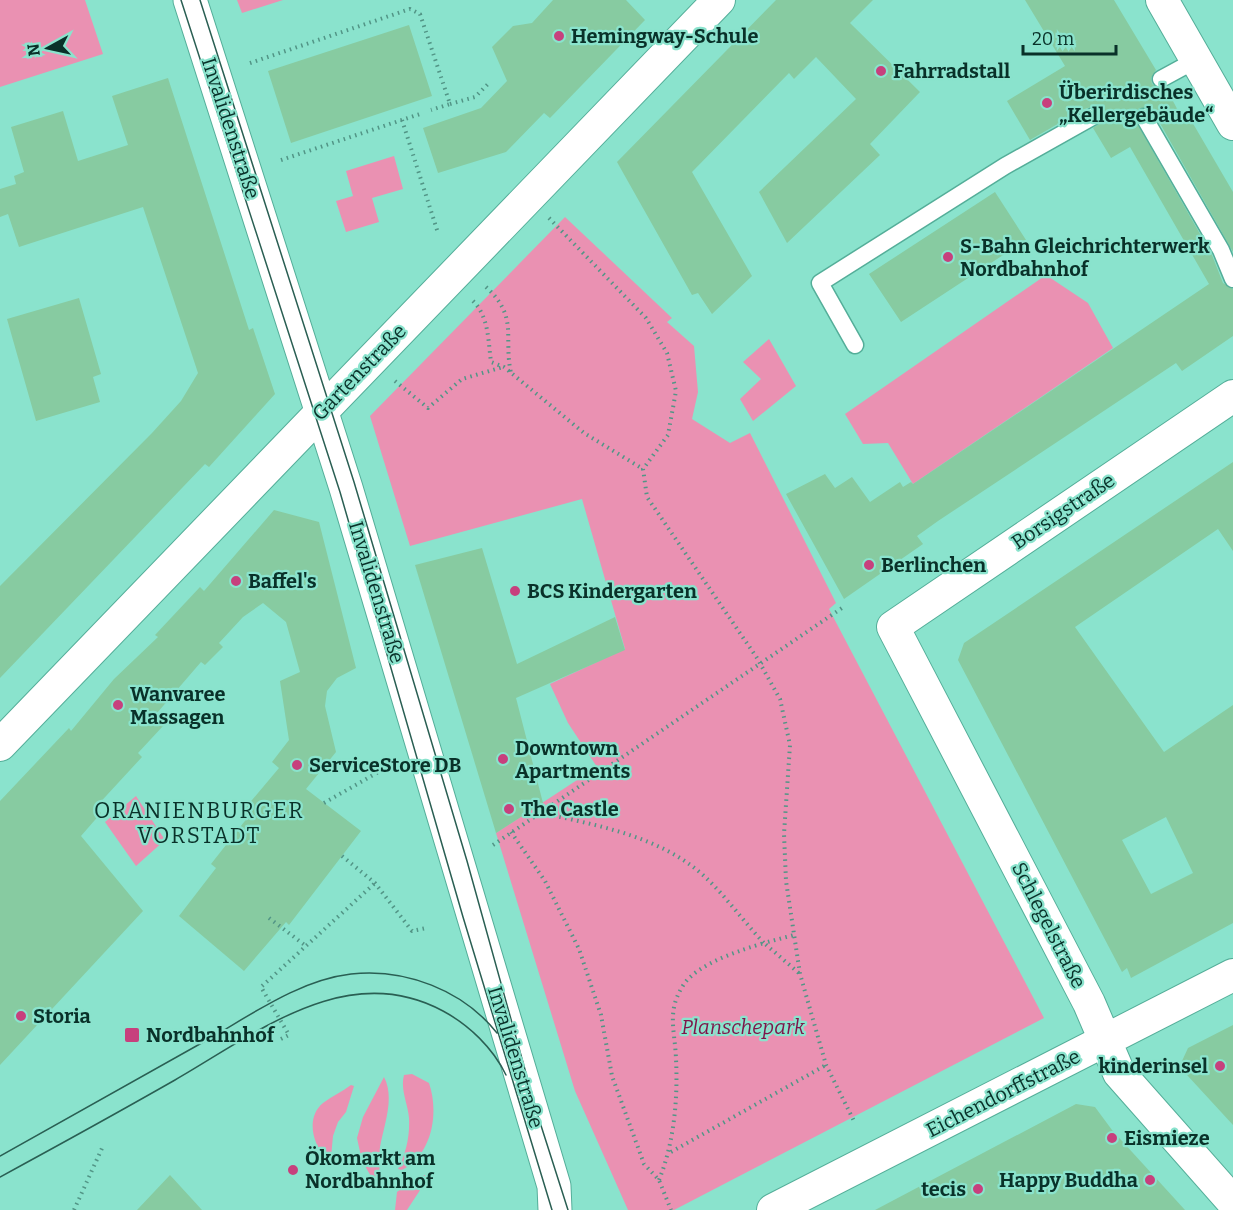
<svg xmlns="http://www.w3.org/2000/svg" width="1233" height="1210" font-family="Bitter,serif">
<rect width="100%" height="100%" fill="#8ae3cd"/>
<path fill="#ea91b2" d="M0 0H85L103 54 0 87Z
M237 0H283L242 13Z
M394 156 403 189 372 198 379 222 346 232 336 201 353 196 346 171Z
M565 217 672 318 667 322 694 346 698 392 692 419 730 443 750 433 836 603 829 609 1044 1018 674 1210H628L575 1091 496 833 597 767 568 723 550 684 625 649 582 499 410 546 370 416Z
M1046 275 1088 303 1113 348 913 484 888 443 863 444 845 414Z
M769 339 796 386 753 421 740 399 761 379 743 362Z
M136 796 165 840 136 866 105 822Z
M412 1074 429 1083C439 1112 433 1154 402 1170L398 1169C406 1153 410 1136 409 1118 408 1104 400 1089 404 1075Z
M384 1077C395 1098 384 1125 380 1147 379 1156 380 1166 379 1175L372 1178 362 1161 357 1138 363 1117Z
M351 1085 354 1086 346 1112 338 1122 333 1136 331 1157 326 1158C312 1143 306 1117 323 1103 332 1096 342 1092 351 1085Z
M425 1175 426 1181 407 1210H395L397 1192 413 1179Z"/>
<path fill="#87cba1" fill-rule="evenodd" d="M553 0H626L645 20 550 118 544 113 506 152 438 173 423 128 481 108 507 81 492 47 513 26 532 23Z
M776 0H873L850 23 920 92 870 144 880 155 787 243 759 192 856 99 816 57 794 79 789 73 692 172 752 276 712 314 698 293 692 295 617 162Z
M1025 0H1114L1156 70 1151 78 1152 84 1160 89 1166 88 1182 118 1188 115 1233 192V252L1153 111 1149 108H1139L1134 118 1212 255 1223 283 1233 289V336L1182 371 1176 363 938 521 917 536 923 544 844 599 786 494 825 474 835 488 852 477 870 502 900 482 903 487 911 482 913 484 1209 284 1130 147 1111 158 1093 128 1103 121 1104 116 1100 107 1094 106 1082 110 1030 140 1007 101 1065 66Z
M409 25 432 96 291 143 268 71Z
M168 78 249 330 253 328 275 394 209 467 205 464 0 678V586L152 433 181 401 198 373 143 207 19 247 8 214 0 217V189L16 184 14 176 24 172 11 127 63 111 78 161 128 145 112 96Z
M995 192 1026 240 901 322 869 274Z
M79 298 101 374 93 377 100 402 36 421 7 319Z
M1233 462V551L1218 529 1075 627 1164 752 1233 705V923L1131 978 1127 968 1122 972 958 660 964 643ZM1166 817 1193 873 1151 894 1122 840Z
M274 510 319 522 356 668 337 678 327 691 325 706 336 752 306 789 361 831 289 925 286 922 244 971 179 916 216 868 211 864 248 817 242 812 279 768 272 762 289 740 280 681 300 672 286 622 263 603 243 617 219 643 223 647 205 665 201 662 157 713 163 726 138 753 142 757 95 808 101 813 81 836 143 911 0 1065V801L69 728 71 731 114 679 158 637 155 635 200 587 204 591Z
M482 548 517 664 615 617 625 650 516 698 543 803 496 833 415 565Z
M1233 1025V1125L1187 1075 1182 1061 1188 1048Z
M1076 1104 1095 1107 1112 1130 1185 1210H875Z
M170 1175 202 1210H137Z"/>
<g fill="none" stroke-linecap="round" stroke-linejoin="round">
<defs>
<path id="lane" d="M1161 79 1196 60
M1144 117 1221 250 1233 279
M855 345 820 283 1005 166 1094 116"/>
<path id="street" d="M1162 0 1233 124
M1233 396 893 627 1089 1003 1119 1073 1233 1202
M0 745 719 0
M773 1210 1233 975"/>
<path id="secondary" d="M190 0 346 488 554 1186 555 1210"/>
</defs>
<use href="#lane" stroke="#54ae99" stroke-width="19"/>
<use href="#street" stroke="#54ae99" stroke-width="34"/>
<use href="#secondary" stroke="#54ae99" stroke-width="35"/>
<path stroke="#529586" stroke-width="4" stroke-dasharray="1.5 4.5" stroke-linecap="butt" d="M250 63 410 9 420 14 450 104 431 110
M450 104 475 97 490 82
M402 120 438 233
M281 160 423 113
M549 218 646 318 667 353 676 391 668 435 643 469 647 497 757 658 780 699 790 745 784 834 786 881 800 974 826 1065 855 1123
M486 287C519 317 503 337 511 373
M473 301C489 317 488 340 491 362L504 367 584 433 643 469
M395 381 428 408 462 379 503 367
M324 803 396 762
M542 813C596 825 659 836 703 875 725 895 743 921 764 943L794 935
M511 832 545 881 579 949 601 1015 612 1076 644 1164 659 1180 671 1210
M493 845 842 608
M342 856 375 883 412 931 426 928
M269 918 306 946
M281 1039 289 1035 261 987 375 883
M671 1152 826 1065
M659 1180C674 1143 678 1099 676 1059 675 1030 666 1011 684 984 699 963 741 950 764 943L800 974
M74 1210 103 1146"/>
<use href="#lane" stroke="#fff" stroke-width="16"/>
<use href="#street" stroke="#fff" stroke-width="32"/>
<use href="#secondary" stroke="#fff" stroke-width="33"/>
<path stroke="#2a5f53" stroke-width="1.5" d="M181 0 340 492 463 917 552 1210
M200 0 354 482 467 861 539 1120
M537 1113 568 1210
M0 1156C69 1118 138 1079 207 1040 251 1015 299 980 351 974 405 968 463 990 497 1033
M0 1177C59 1145 117 1113 175 1080 257 1033 347 959 443 1011 469 1025 493 1048 506 1075"/>
</g>
<g fill="#c7407d" stroke="#8ae3cd" stroke-width="2">
<circle cx="559" cy="36" r="6"/>
<circle cx="881" cy="71" r="6"/>
<circle cx="1047" cy="103" r="6"/>
<circle cx="948" cy="257" r="6"/>
<circle cx="869" cy="565" r="6"/>
<circle cx="236" cy="581" r="6"/>
<circle cx="515" cy="591" r="6"/>
<circle cx="118" cy="705" r="6"/>
<circle cx="503" cy="759" r="6"/>
<circle cx="297" cy="765" r="6"/>
<circle cx="509" cy="809" r="6"/>
<circle cx="21" cy="1016" r="6"/>
<rect x="124" y="1027" width="16" height="16" rx="3"/>
<circle cx="1220" cy="1066" r="6"/>
<circle cx="1112" cy="1138" r="6"/>
<circle cx="293" cy="1170" r="6"/>
<circle cx="1150" cy="1180" r="6"/>
<circle cx="978" cy="1189" r="6"/>
</g>
<g text-anchor="middle" stroke-width="4.5" stroke-linejoin="round" paint-order="stroke">
<g font-size="20" font-weight="bold" fill="#093129" stroke="#8ae3cd" text-anchor="start">
<text x="571" y="43">Hemingway-Schule</text>
<text x="893" y="78">Fahrradstall</text>
<text x="1059" y="99">Überirdisches<tspan x="1059" dy="23">„Kellergebäude“</tspan></text>
<text x="960" y="253">S-Bahn Gleichrichterwerk<tspan x="960" dy="23">Nordbahnhof</tspan></text>
<text x="881" y="572">Berlinchen</text>
<text x="248" y="588">Baffel's</text>
<text x="527" y="598">BCS Kindergarten</text>
<text x="130" y="701">Wanvaree<tspan x="130" dy="23">Massagen</tspan></text>
<text x="515" y="755">Downtown<tspan x="515" dy="23">Apartments</tspan></text>
<text x="309" y="772">ServiceStore DB</text>
<text x="521" y="816">The Castle</text>
<text x="33" y="1023">Storia</text>
<text x="146" y="1042">Nordbahnhof</text>
<text x="1208" y="1073" text-anchor="end">kinderinsel</text>
<text x="1124" y="1145">Eismieze</text>
<text x="305" y="1165">Ökomarkt am<tspan x="305" dy="23">Nordbahnhof</tspan></text>
<text x="1138" y="1187" text-anchor="end">Happy Buddha</text>
<text x="966" y="1196" text-anchor="end">tecis</text>
</g>
<g font-size="20" fill="#093129" stroke="#8ae3cd">
<text transform="translate(231 128) rotate(72)" y="7">Invalidenstraße</text>
<text transform="translate(359 372) rotate(-46)" y="7">Gartenstraße</text>
<text transform="translate(1063 511) rotate(-34)" y="7">Borsigstraße</text>
<text transform="translate(377 592) rotate(73)" y="7">Invalidenstraße</text>
<text transform="translate(1049 925) rotate(63)" y="7">Schlegelstraße</text>
<text transform="translate(516 1057) rotate(73)" y="7">Invalidenstraße</text>
<text transform="translate(1003 1093) rotate(-27)" y="7">Eichendorffstraße</text>
</g>
<g font-size="20" font-style="italic" fill="#7e1549" stroke="#8ae3cd">
<text x="743" y="1034">Planschepark</text>
</g>
<g font-size="22" letter-spacing="1.5" fill="#093129" stroke="#8ae3cd">
<text x="199" y="818">ORANIENBURGER<tspan x="199" dy="25">VORSTADT</tspan></text>
</g>
</g>
<g transform="translate(48 48) rotate(262)" stroke="#8ae3cd" stroke-width="4.5" paint-order="stroke">
<path d="M0-4.5L10 22L0 15L-10 22Z" fill="#093129"/>
<text y="-9" font-size="16" font-weight="bold" text-anchor="middle" fill="#093129">N</text>
</g>
<path d="M1023 45v9h93v-9" fill="none" stroke="#093129" stroke-width="3"/>
<text x="1032" y="45" font-size="18" fill="#093129" stroke="#8ae3cd" stroke-width="4.5" paint-order="stroke">20 m</text>
</svg>
